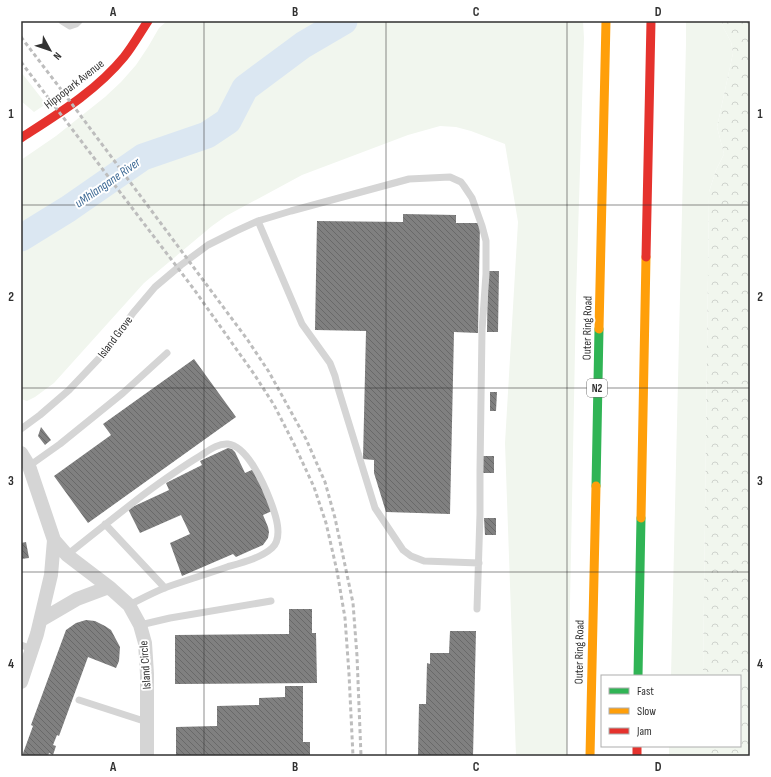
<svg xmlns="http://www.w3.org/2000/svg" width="771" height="777" font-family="'Sofia Sans Condensed',sans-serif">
<defs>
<pattern id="forest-crowns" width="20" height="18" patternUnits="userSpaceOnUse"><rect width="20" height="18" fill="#f1f6ee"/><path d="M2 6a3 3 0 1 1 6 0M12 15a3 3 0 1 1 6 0" fill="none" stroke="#cfd3cd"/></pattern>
<pattern id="building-back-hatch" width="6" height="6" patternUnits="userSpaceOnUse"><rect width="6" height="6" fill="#808080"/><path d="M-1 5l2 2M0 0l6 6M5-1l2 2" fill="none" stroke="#696969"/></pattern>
</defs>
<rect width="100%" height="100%" fill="#fff"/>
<path fill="#f1f6ee" d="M167 21H583L584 38 576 299 567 756H516L505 443 518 222 505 144 471 131 456 127 440 126 408 135 302 175 226 216 212 226 144 283 54 383 35 397 27 401 21 399V160L56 136 105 97 121 82 136 65 148 47 159 28Z
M686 21H722L723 27 731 42 733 53 717 127 724 154 716 170 709 192 703 676H671L686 43Z
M21 72 46 104 34 112 21 101Z
M669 746H700V756H669Z"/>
<path fill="url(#forest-crowns)" d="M722 21H750V756H700V746H740V676H703L709 192 716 170 724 154 717 127 733 53 731 42 723 27Z"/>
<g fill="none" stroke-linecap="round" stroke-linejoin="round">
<path stroke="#dbe7f2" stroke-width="27" d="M21 238 68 209 143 157 207 135 228 121 245 88 303 45 344 21"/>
</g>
<path fill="url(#building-back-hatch)" d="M403 214 456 215V223H480L478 333 454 332 450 514 386 512 374 473V460L363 459 366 331 315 330 317 221 403 222Z
M488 271H499L498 332H487Z
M194 359 236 417 88 523 54 476 111 435 103 424Z
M490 392H497L496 411H490Z
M41 427 51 440 45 445 38 436Z
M228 448 232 449 235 452 245 473 254 469 272 511 263 515 268 527 269 532 268 538 263 545 236 557 233 554 182 576 170 543 190 534 181 515 140 533 128 509 169 490 166 483 202 465 200 461Z
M483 456H494V473H483Z
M484 518H496V535H485Z
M26 542 29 558 21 559V543Z
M289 609H312V633H316L317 683 175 684V635L289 634Z
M86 620 95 621 105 626 111 630 120 647 119 661 116 668 88 657 59 736 57 735 53 745 56 746 53 755 49 753 48 756H22L33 726 31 725 66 630 76 623Z
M450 631H476L473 756H418L419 704H426L427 663 430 664V653H449Z
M285 686H303V742H310V756H176V727L217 726V706L259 705V698L285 697Z"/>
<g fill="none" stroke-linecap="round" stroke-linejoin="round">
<path stroke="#d5d5d5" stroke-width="7" d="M62 21 70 26 76 24 79 21
M258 221 302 324 330 363 335 376 338 388 375 508 403 550 411 556 424 561 479 563
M21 429 40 415 69 390 106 351 133 313 155 287 181 265 208 245 236 231 258 221 291 211 409 179 450 177 461 182 464 186 472 198 482 226 486 241V274L482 330 480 470V514L477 609
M29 466 60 444 123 393 167 353
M105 524 165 588
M67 555C92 535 117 515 143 495 162 481 180 468 200 456 208 451 218 443 228 444 247 446 264 484 270 500 275 513 284 537 272 548 261 558 241 563 227 567 207 574 187 580 167 587 154 592 141 599 129 605
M140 625 170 618 271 601
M21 645 32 649
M79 700 147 722"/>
<path stroke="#d5d5d5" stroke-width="14" d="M21 453 29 466 54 540 51 575 37 634 21 682
M54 540 67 555 109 587 129 605 140 625 145 643 147 674V756
M41 620 77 599 109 587"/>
<path stroke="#30b455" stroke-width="9" d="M596 486 599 329
M638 676 641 518"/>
<path stroke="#ff9f0a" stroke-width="9" d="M599 329 606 21
M641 518 646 257
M590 756 596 486"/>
<path stroke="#e5322d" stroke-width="9" d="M21 138C58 114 96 91 124 57 133 46 140 33 148 21
M646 257 651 21
M637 746V756"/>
<path stroke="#bdbdbd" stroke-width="3" stroke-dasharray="4 3" stroke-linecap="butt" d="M21 37 66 96 247 339 269 372 306 439 325 482 335 518 353 603 357 656 361 756
M21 62 193 288 254 374 274 405 294 444 314 487 326 523 337 571 345 618 349 674 353 756"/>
</g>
<path fill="none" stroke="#313131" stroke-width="1" stroke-opacity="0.55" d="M204 21V756M386 21V756M567 21V756M21 205H750M21 388H750M21 572H750"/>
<g text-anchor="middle" stroke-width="4" stroke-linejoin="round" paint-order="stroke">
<rect fill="#fff" stroke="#6f6f6f" stroke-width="1" x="587" y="379" width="20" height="18" rx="3"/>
<g font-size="11" font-weight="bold" fill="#313131">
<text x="597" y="392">N2</text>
</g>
<g font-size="12" fill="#313131" stroke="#fff">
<text transform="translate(74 84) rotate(-38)" y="4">Hippopark Avenue</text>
<text transform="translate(587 328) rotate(-89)" y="4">Outer Ring Road</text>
<text transform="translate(115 337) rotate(-53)" y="4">Island Grove</text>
<text transform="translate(579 652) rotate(-89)" y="4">Outer Ring Road</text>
<text transform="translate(145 665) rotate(-94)" y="4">Island Circle</text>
</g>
<g font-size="13" font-style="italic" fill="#3e6a95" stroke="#fff">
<text transform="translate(107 182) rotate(-35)" y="5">uMhlangane River</text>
</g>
</g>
<rect width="771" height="777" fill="none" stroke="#ffffff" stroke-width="44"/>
<rect x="601" y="675" width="140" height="72" fill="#ffffff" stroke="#adadad"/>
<rect x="609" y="688" width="20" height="6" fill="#30b455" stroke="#adadad"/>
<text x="637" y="695" font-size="12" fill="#313131">Fast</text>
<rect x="609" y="708" width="20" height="6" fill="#ff9f0a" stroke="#adadad"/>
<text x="637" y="715" font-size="12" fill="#313131">Slow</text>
<rect x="609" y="728" width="20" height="6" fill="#e5322d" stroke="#adadad"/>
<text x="637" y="735" font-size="12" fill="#313131">Jam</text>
<g transform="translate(50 50) rotate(130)" stroke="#ffffff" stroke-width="3" paint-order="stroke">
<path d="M0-3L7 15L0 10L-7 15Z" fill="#313131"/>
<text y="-6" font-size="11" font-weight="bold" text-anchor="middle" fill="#313131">N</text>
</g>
<rect x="22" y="22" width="727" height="733" fill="none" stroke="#313131" stroke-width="1.5"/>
<g font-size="13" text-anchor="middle" font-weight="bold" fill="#313131">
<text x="113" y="16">A</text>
<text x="295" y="16">B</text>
<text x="476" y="16">C</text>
<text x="658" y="16">D</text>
<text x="11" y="118">1</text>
<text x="760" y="118">1</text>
<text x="11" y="301">2</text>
<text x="760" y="301">2</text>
<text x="11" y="485">3</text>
<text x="760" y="485">3</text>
<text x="11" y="668">4</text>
<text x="760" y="668">4</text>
<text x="113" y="771">A</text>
<text x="295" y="771">B</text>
<text x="476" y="771">C</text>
<text x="658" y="771">D</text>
</g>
</svg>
